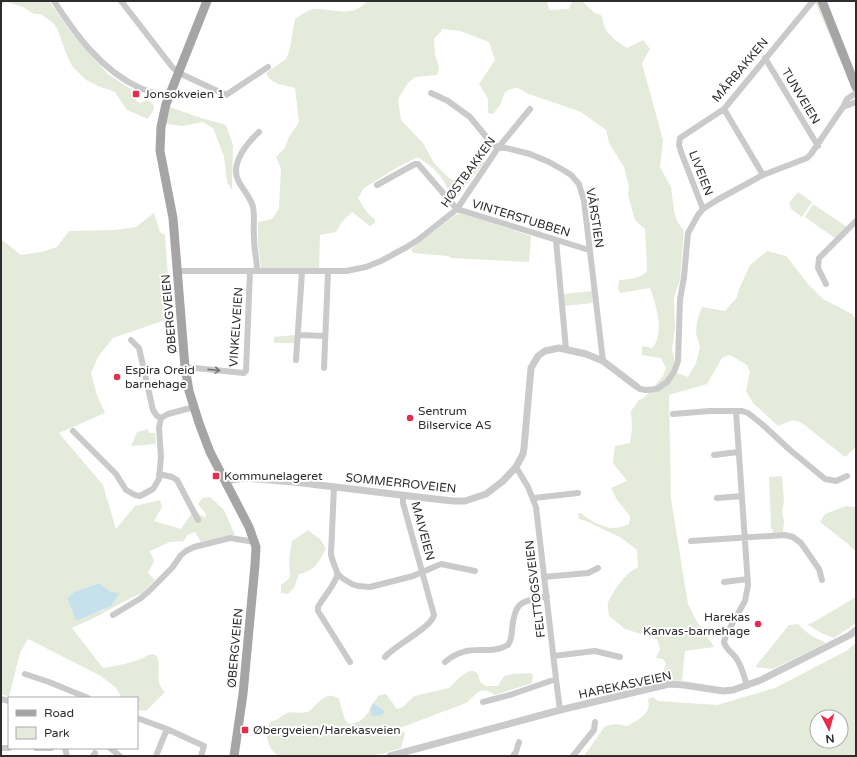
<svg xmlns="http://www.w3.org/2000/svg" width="857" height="757" font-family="'Varela Round',sans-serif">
<rect width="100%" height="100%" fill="#fff"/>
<path fill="#e5ebda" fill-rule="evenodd" d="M1 1H49L71 32 89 53 108 74 138 94 135 99 137 102 141 103 147 100C158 105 154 110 148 119L127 110 115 92 98 86 86 80 72 66 66 53 57 28 52 22 41 14H34L23 7 7 2 1 4Z
M367 1H547L549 10 569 9 572 1H582L595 13 601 15C603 19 603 24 605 28 608 35 620 44 627 48L643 40 650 49 642 63 663 140 660 167 671 187 674 211 677 221 684 231 680 280 674 297 675 328 672 349 677 373 688 377 696 363 700 347 696 334 697 321 702 307 725 311 737 297 739 289 750 265 767 251 786 256 809 285 823 299 852 314 856 320V447L845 457 802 423 793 420 778 426 753 403 746 391 750 372 747 365 730 355 722 358 707 384 669 395 671 499 688 604 697 622 714 647 685 651 682 681 660 680 666 664 663 659 656 658 660 649 657 639 625 629 609 616C609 613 607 607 608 603 611 594 628 569 638 568L637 550 620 537 609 532 586 521 579 519 578 514 581 513C588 520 604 528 613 528 619 528 624 526 629 524L630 516 617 500 611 488 627 481 613 463 615 446 630 443 632 428 631 411 639 400 645 397 663 376 666 368 661 358 642 355V346L652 348C665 335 656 303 650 288L620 293 618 288 619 280C629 279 640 279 647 271L645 229 635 220 628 195 629 186 624 167 609 143 606 130 581 112 529 94 518 88 511 89 505 92 500 105 493 114 488 113V99L479 84 495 60 489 42 460 31 443 29 434 39 435 55 439 67 437 75 415 77 408 83 398 99 401 120 423 143 434 163 449 178 455 181 461 177 476 159 485 162 468 182 457 198C448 193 446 183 440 176 434 168 426 163 418 157L398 167 364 188 358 198 366 211 375 220V223L370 226 352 212 341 223 336 232 320 235 319 269 261 268 258 245V222L272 219 279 208 281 169 276 157 285 148 289 137 299 122 295 88C284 85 271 85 266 73L286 59 289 52 295 19C301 15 307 10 314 9 333 8 352 19 367 1Z
M817 1 819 2 842 61 841 62 815 2Z
M170 107 198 117 226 125 233 145 232 190 227 182 224 156 213 128 202 122 183 126 166 124Z
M798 192 812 202 802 217 791 209V207L789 203Z
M813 204 847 227 836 239 805 217Z
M154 213 160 232 165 235 171 318 113 338 98 357 91 373 97 395 105 413 59 433 103 485 116 529 135 506 160 500 162 507 154 521 181 529 194 510 205 518 206 514 198 504 202 498 210 497 224 510 235 535H229L201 542 195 532 187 535 184 541 170 542 150 551 154 561 148 573 155 580 142 593 123 602 96 617 72 628 103 668C117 666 130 663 143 658 146 656 151 653 155 655 164 660 152 681 165 692L146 711 137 710V698H122L116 688 101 676 28 639 20 653 9 697 1 694V239L21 255 41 252 57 247 69 231 115 230 136 227ZM99 583 111 592 104 610 91 614 76 621 67 598 74 592Z
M461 213 531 236 529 262 451 258 448 256 413 253 411 249 455 215Z
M592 291 593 303 565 306 564 294Z
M295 335 297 343H274V337Z
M148 429 149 433H155L156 444 131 446 137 432Z
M782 476 784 502 782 511 784 521 783 532 773 533V530L771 529 769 477Z
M846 506 856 507V552L848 544 820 522 825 514Z
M308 530 321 540 326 549C318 563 315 571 299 574L294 588 288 594 281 593V585C293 576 290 577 289 564 289 556 291 548 292 541Z
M856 597V623L834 638 821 633 807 624 812 623Z
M798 624C806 633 815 638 826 643L773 669 755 667 789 625Z
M856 643V756H584L605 726 616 724 627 726C638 720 652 714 648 699L653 697 658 701 717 705 775 688 846 651ZM817 717H841V741H817Z
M469 671H474L478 674 480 682 486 686H498L504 676 512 674 531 673 533 676 532 683 495 695C479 685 478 693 466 703L400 728 405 734 401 748 382 754 364 756H279C267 751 263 730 271 721 280 720 280 716 287 713 293 711 301 714 307 712 316 709 324 688 339 699L345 720 349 724C360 723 365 718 370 709L384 710 373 703 379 695 386 694 397 709 403 707 414 696 449 688 460 677Z"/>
<path fill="#c6e1eb" d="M99 583 111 592H114L119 594 111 606 76 621 67 598 74 592Z
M373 703 384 710V713L380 716 378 715 372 716 370 709Z"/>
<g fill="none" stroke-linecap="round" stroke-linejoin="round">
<path stroke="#cacaca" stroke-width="6" d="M54 1C76 35 102 71 140 88 149 92 159 94 169 97
M121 1 173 68 179 72
M765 58 818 146
M179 73 226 95 268 67
M431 93 448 101 470 117 488 139 498 148H506L530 154 549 162 565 171 571 175 579 184 584 201 603 361
M856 93 847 99 843 107 856 102
M724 109 763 175
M377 185 415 164H418L457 209 589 250
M703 209 681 152 679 145 680 138 724 109 813 1
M556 240 566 349
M177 271H346L366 267 381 261 405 248 418 240 457 209 498 148 530 109
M257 271C257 260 254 249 254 238 253 227 255 217 253 207 250 196 242 189 238 180 230 163 248 142 259 132
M826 284 818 268 819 258 856 221
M299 335 325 336
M131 340 139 348 153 410 157 416 161 418
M296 360 302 272
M185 367 244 373 246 371 250 271
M324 368 328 272
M636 386 640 389 646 390 657 389 667 382 674 372 678 361 680 300 684 277 688 233 698 215 703 209 717 200 763 175 807 158 811 154 843 107
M736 411 748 585 745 601 726 635 724 642C726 650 732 652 736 658 742 666 744 676 747 686
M673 414 710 411H742L748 413 763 425 790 450 825 479 836 481 847 476
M73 431 116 474 126 490 135 495 140 496 153 489 159 479 161 457 159 428 161 418 168 414 194 407
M714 455 738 452
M516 467 528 487 536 507 556 679 560 710
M159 474 172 477 177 480 198 520
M334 487 331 554C332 561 335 566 337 572 339 580 322 599 318 607V611L350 662
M534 498 578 493
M717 498 742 496
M691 541 785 535 793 537 801 543 819 569 822 580
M337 573 342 578 352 584 358 586 370 587 413 576 441 564 475 571
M544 577 588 573 598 568
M724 582 748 579
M113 615 141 598 148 592 172 568 181 555 186 551 194 547 230 538 255 542
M553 656 595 651 620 657
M385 657C395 645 431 628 434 615L403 503V495
M445 662C469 641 487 657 508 645 511 640 512 635 512 629 515 601 520 602 547 596
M25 674 49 682 88 698
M1 699 9 701
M483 702 510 695 556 679
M137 718 167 729 204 746 201 756
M1 748H9
M36 748H51
M65 748 67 756
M110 748 120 756
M93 756 95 753
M156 756 167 729
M513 756 516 752 519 742
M573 756 594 730 595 722"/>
<path stroke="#cacaca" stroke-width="7" d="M225 481 244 478 294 482 426 498 453 501H465L486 494 503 481 516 467 523 454 524 448 531 368 538 356 545 351 559 348 586 354 603 361 636 386
M390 756 560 710 669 684 684 685 723 691 733 690 761 680 850 635 856 630"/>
<path stroke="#a5a5a5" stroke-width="9" d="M207 1 166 104 161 127 160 151 173 218 185 367 189 391 199 423 210 452 249 527 256 547 255 565 243 694 234 756
M822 1 856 87"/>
</g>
<defs><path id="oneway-shaft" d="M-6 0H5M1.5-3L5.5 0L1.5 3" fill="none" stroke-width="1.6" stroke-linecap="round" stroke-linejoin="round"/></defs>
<use stroke="#747474" href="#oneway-shaft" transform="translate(214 370) rotate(6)"/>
<g fill="#e72c4e" stroke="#fff" stroke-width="1.5">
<rect x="132" y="90" width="8" height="8" rx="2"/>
<circle cx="117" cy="377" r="4"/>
<circle cx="410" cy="418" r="4"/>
<rect x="212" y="472" width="8" height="8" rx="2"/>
<circle cx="758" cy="624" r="4"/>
<rect x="241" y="726" width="8" height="8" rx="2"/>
</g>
<g text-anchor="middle" stroke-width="4" stroke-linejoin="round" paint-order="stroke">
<g font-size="12" fill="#2d2d2d" stroke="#fff">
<text transform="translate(740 70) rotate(-50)" y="4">MÅRBAKKEN</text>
<text transform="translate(801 96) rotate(59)" y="4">TUNVEIEN</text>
<text transform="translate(468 172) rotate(-54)" y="4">HØSTBAKKEN</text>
<text transform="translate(701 173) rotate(69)" y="4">LIVEIEN</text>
<text transform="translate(521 218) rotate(17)" y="4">VINTERSTUBBEN</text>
<text transform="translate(595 218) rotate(81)" y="4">VÅRSTIEN</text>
<text transform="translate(169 314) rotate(-95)" y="4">ØBERGVEIEN</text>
<text transform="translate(236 327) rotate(-86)" y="4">VINKELVEIEN</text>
<text transform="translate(401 483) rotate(6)" y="4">SOMMERROVEIEN</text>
<text transform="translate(423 531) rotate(75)" y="4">MAIVEIEN</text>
<text transform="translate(535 589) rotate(-97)" y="4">FELTTOGSVEIEN</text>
<text transform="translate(235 648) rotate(-85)" y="4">ØBERGVEIEN</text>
<text transform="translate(625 685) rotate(-12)" y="4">HAREKASVEIEN</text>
</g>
<g font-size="12" fill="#2d2d2d" stroke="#fff" text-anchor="start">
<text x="144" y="98">Jonsokveien 1</text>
<text x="125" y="374">Espira Oreid<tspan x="125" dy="14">barnehage</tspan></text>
<text x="418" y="415">Sentrum<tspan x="418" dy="14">Bilservice AS</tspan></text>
<text x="224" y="480">Kommunelageret</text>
<text x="750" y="621" text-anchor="end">Harekas<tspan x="750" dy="14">Kanvas-barnehage</tspan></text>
<text x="253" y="734">Øbergveien/Harekasveien</text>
</g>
</g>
<rect width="857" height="757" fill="none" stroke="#2d2d2d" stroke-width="4"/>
<rect x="8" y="697" width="130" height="52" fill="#ffffff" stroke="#ababab"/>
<rect x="16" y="710" width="20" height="6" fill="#a5a5a5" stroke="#ababab"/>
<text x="44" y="717" font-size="12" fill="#2d2d2d">Road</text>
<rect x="16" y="727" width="20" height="12" fill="#e5ebda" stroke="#ababab"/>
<text x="44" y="737" font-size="12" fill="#2d2d2d">Park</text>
<g transform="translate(829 729) rotate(174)"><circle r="19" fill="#ffffff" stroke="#ababab"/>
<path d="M0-3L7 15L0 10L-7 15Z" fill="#e72c4e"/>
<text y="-6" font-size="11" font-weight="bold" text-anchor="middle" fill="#2d2d2d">N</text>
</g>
</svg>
